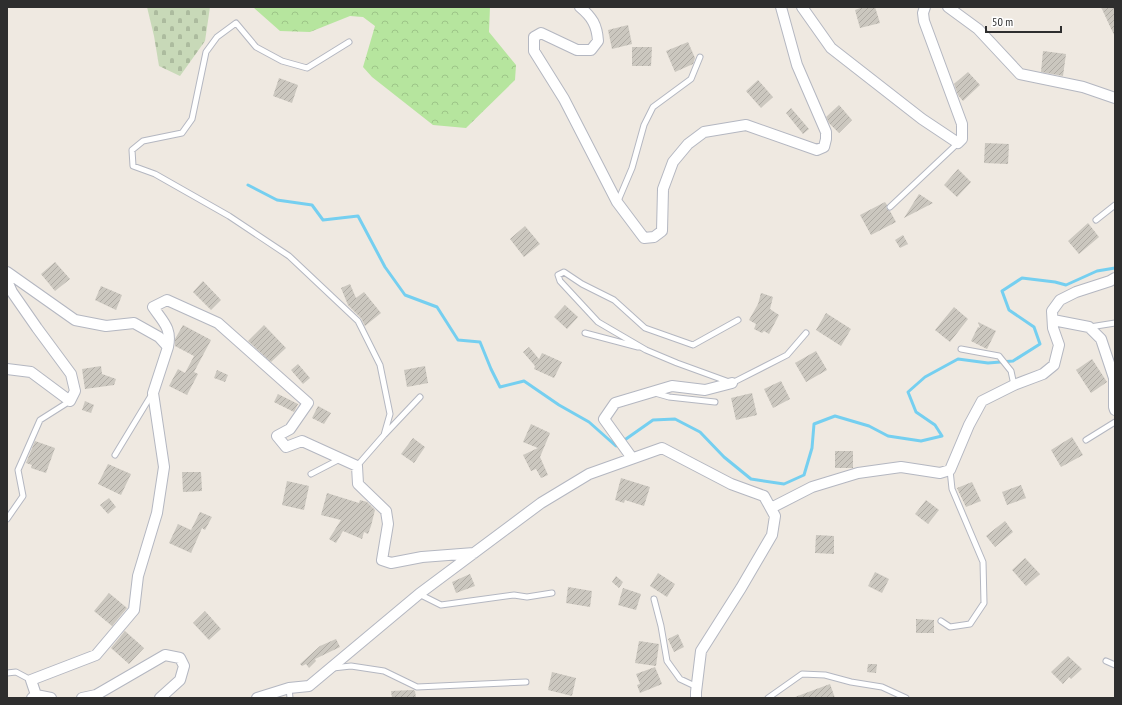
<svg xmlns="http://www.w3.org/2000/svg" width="1122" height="705" font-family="'PT Sans Narrow',sans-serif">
<defs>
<pattern id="forest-crowns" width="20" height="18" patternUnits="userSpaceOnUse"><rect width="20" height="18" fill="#b6e59e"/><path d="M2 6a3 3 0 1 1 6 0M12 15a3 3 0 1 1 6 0" fill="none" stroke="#9dc588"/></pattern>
<pattern id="cemetery-stones" width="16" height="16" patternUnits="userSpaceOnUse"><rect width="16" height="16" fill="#c8d9b8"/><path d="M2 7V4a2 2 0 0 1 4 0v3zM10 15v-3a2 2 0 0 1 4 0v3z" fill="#acbb9e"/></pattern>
<pattern id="building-hatch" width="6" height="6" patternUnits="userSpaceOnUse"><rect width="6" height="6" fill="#cbc7bf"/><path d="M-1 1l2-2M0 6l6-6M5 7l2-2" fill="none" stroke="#afaba4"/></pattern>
</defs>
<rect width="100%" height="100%" fill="#efe9e1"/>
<path fill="url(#forest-crowns)" d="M253 7H490L489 32 516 65 515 80 466 128 433 125 372 77 363 67 375 26 363 17 350 16 310 32 280 31Z"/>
<path fill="url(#cemetery-stones)" d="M147 7H210L205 41 180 76 159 66 154 36Z"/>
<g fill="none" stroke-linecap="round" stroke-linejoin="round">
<path stroke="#75cff0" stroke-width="3" d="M248 185 277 200 312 205 323 220 358 216 385 267 405 295 437 307 458 340 480 342 491 369 500 387 524 381 559 405 589 422 616 446 653 420 675 419 700 432 724 457 751 479 784 484 804 475 812 448 814 424 835 416 869 426 888 436 921 441 942 436 935 425 916 412 908 392 925 377 958 359 988 363 1013 361 1040 344 1034 327 1009 310 1002 291 1022 278 1055 282 1066 285 1097 271 1115 268"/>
</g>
<path fill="url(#building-hatch)" d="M863 7H875L880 23 860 28 855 10Z
M1101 7H1115V37Z
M628 25 632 44 612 49 608 30Z
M688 42 695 58 693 64 675 72 666 51Z
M632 47H652L651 66H632Z
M1043 51 1066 54 1063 76 1041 72Z
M968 72 980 85 963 101 958 95 954 84Z
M279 78 298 85 292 103 273 96Z
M758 80 773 97 761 108 746 91Z
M839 105 852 120 839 133 829 123 826 117Z
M791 108 809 129 803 134 786 113Z
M985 143 1009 144 1008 164 984 163Z
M958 169 971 182 957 197 944 185Z
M919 194 933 203 904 218Z
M885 202 887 205 886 208 890 211 896 222 871 235 860 215Z
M1088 223 1099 237 1079 254 1068 241Z
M525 226 540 244 524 257 510 239Z
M903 235 908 244 900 248 895 240Z
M55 262 70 279 55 291 41 274Z
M203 281 221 300 211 310 193 292Z
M350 284 356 298 364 292 381 313 365 326 361 318 348 305 341 288Z
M101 286 122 295 116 310 95 300Z
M761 293 773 297 770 309 779 315 769 334 764 331 762 333 754 329 756 324 749 320 758 304Z
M565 305 578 317 567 329 554 317Z
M954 307 968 319 950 342 935 330Z
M826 313 851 329 841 346 816 330Z
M978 322 996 331 987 349 971 341 978 327 980 328Z
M183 325 211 340 194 372 198 374 187 395 169 386 178 369 185 373 194 356 175 346V339Z
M264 325 286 348 271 362 248 341Z
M529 347 539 359 542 353 562 362 554 378 534 369 535 366 523 352Z
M816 351 827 370 806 382 795 363Z
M1092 359 1107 382 1091 393 1076 370Z
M298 364 310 378 303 384 291 370Z
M101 366 102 374 116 379 114 385 85 389 82 369Z
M425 366 428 383 407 387 404 370Z
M217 370 228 375 225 382 214 378Z
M781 381 790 399 773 408 764 389Z
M752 393 757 415 736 420 731 398Z
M278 394 298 404 294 412 274 402Z
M85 401 94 405 91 413 82 410Z
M318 406 331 413 324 424 312 418Z
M531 424 550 433 540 457 548 475 541 478 536 469 531 471 523 455 538 448 523 442Z
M1072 437 1083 455 1061 467 1051 450Z
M413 438 425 447 414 463 401 454Z
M35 441 55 448 46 473 31 468 32 465 26 463Z
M835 451H853V468H835Z
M108 464 131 474 121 495 98 484Z
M182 472H201L202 491 183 492Z
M621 478 650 487 644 506 625 500 624 503 615 500Z
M287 481 309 486 304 510 282 505Z
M972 482 981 501 966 507 957 488Z
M1021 485 1026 498 1007 505 1002 492Z
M327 493 359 503 360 500 367 502 375 510 371 526 368 534 364 532 362 539 343 531 336 543 329 539 341 520 321 515Z
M109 498 116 507 108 514 100 505Z
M926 500 939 510 928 524 915 514Z
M200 512 212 517 205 530 202 528 191 553 169 543 178 524 191 530Z
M1005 521 1013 532 995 547 986 536Z
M816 535 834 536V554L815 553Z
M1025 558 1040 574 1026 586 1012 570Z
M875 572 889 579 882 593 868 586Z
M658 573 675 584 667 597 650 586Z
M470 574 475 586 456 593 452 582Z
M616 576 623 582 619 588 612 582Z
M568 587 592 591 590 607 566 603Z
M623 588 641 594 636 610 618 605Z
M109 593 127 608 112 626 94 611Z
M205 611 221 629 209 640 193 623Z
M916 619 934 620V633H916Z
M125 631 144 648 129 664 111 648Z
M678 634 684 647 674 652 668 639Z
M336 639 340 647 315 659 316 661 309 668 306 664 302 666 300 664 320 646Z
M639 641 659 644 656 666 635 663Z
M1068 656 1082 669 1071 679 1069 677 1063 684 1051 672Z
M868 664H877L876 673 867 672Z
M655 667 662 684 640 693 637 685 640 684 636 674Z
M552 672 576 678 572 696 548 690Z
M830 684 835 698H795V697Z
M413 690 415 691 416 698H392L391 691Z"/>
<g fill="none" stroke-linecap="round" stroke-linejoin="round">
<defs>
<path id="lane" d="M349 42 307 68 282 61 256 47 236 23 217 37 206 52 192 119 182 133 143 141 132 150 133 166 155 174 229 216 289 256 358 321 380 365 390 414 384 435 357 466
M618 201 632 168 644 125 653 107 691 79 700 57
M890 207 958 143
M1096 220 1115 205
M738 320 693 345 645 328 614 300 582 284 564 272 558 275 560 281 598 322 646 350 677 363 732 383 787 355 806 333
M1090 327 1115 323
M585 333 638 347
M961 349 999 356 1011 371 1014 385
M655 393 669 397 715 402
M385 434 420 397
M1086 440 1115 422
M115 455 152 394
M311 474 340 459
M7 519 23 496 18 470 40 420 70 401
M419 594 441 605 514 595 527 597 552 593
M654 599 661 626 667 661 680 679 697 687
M941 621 950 627 970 624 984 603 983 562 952 489 950 470
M1106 661 1115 665
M333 668 351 666 384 671 417 687 526 682
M7 673 16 672 31 680
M289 688 290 698
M768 698 802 674 825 675 851 682 882 687 906 698"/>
<path id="street" d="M580 7C592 17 597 25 598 41L591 50H577L541 33 534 37V51L564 99 617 202 644 238 654 237 662 231 663 189 673 162 688 144 704 132 746 125 817 150 824 147 826 139V132L797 65 781 7
M802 7 831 48 922 119 958 143 962 139V124L924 21 923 13 925 7
M948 7 978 29 1020 74 1083 87 1115 98
M7 272 75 320 106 326 134 323 159 337 168 347 153 393 164 467 157 513 138 576 134 610 96 655 31 680 36 695 32 698
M7 281 12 292 37 328 71 374 75 391 70 401 31 372 7 369
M1053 320 1089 327 1101 339 1114 378V407L1115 410
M168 347C172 328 163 322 153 307L167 300 218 323 308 403 290 429 277 436 286 447 302 441 357 466 358 484 386 511 388 524 382 560 391 563 422 557 474 553
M632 458 604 419 615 403 672 386 705 390 732 383
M771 508 812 487 858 473 901 467 940 473 950 470 969 425 982 401 1014 385 1043 374 1054 365 1059 345 1053 328 1052 311 1060 300 1076 292 1110 281 1115 278
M36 695 51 698
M82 698 96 695 165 655 180 658 184 666 180 680 160 698
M257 698 289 688 309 686 419 594 541 503 589 474 662 448 731 484 764 496 775 516 772 535 741 588 701 651 696 692V698"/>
</defs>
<use href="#lane" stroke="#b4b7c1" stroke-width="7"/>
<use href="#street" stroke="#b4b7c1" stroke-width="12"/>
<use href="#lane" stroke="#fff" stroke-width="5"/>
<use href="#street" stroke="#fff" stroke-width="10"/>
</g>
<rect width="1122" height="705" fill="none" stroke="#2e2e2e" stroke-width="16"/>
<path d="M986 26v6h75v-6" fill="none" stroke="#2e2e2e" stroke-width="2"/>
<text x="992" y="26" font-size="12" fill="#2e2e2e" stroke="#ffffff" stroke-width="3" paint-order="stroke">50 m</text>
</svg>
